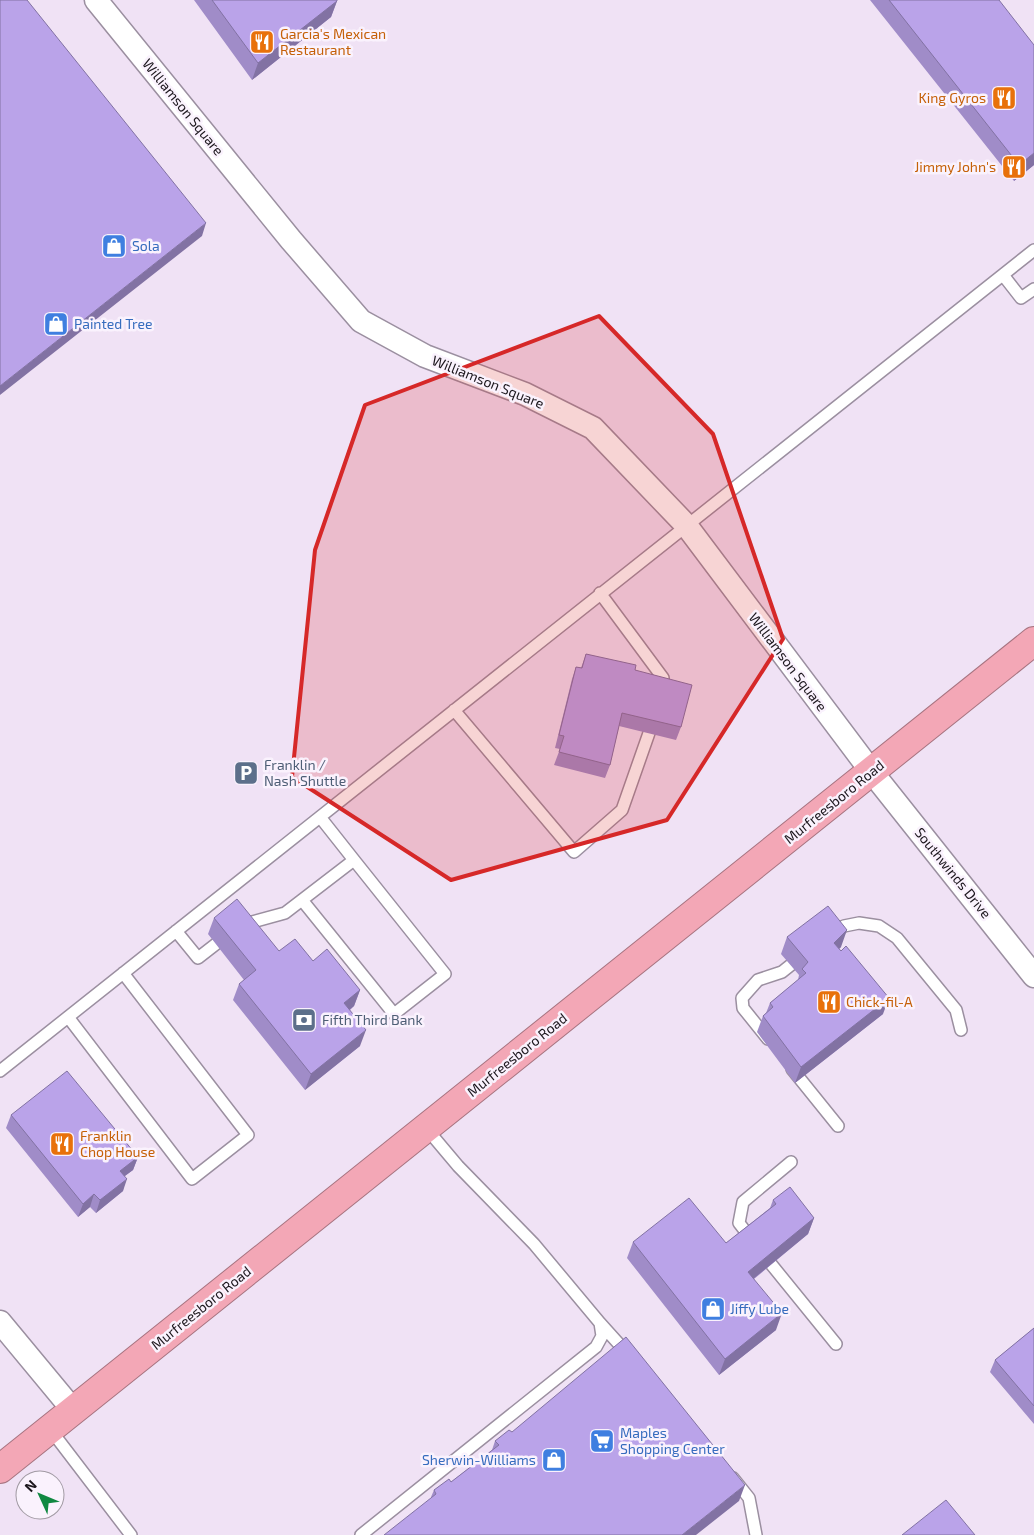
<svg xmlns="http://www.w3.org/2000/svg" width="1034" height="1535" font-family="'Exo 2',sans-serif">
<rect width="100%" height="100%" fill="#f0e2f5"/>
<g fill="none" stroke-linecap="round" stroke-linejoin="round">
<defs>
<path id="lane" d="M1003 275 1021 298 1034 289
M600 593 663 678 661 690
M454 710 574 852 622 810 649 733
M302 900 394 1014 445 974 354 860
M241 925 285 913 354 860 320 817
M176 931 198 958 216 944
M832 934 844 926 859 923 879 926 897 938 956 1010 961 1030
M68 1017 192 1179 248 1135 123 973
M768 1039 743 1008 742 998 758 980 782 972 792 964
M792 1069 838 1126
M0 1071 1034 250
M749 1236 739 1223 743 1202 791 1162
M771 1264 836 1344
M600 1323 627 1353
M50 1429 131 1535
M733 1478 749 1498 756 1535
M361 1535 596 1347 602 1336 600 1323 534 1244 458 1166 426 1128"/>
<path id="street" d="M96 0 291 240 361 321 425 356 525 394 593 428 686 525 871 771 1034 976
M0 1322 73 1410"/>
<path id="highway" d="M0 1469 1034 641"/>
</defs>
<use href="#lane" stroke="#9b8fa0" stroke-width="14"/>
<use href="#street" stroke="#9b8fa0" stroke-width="25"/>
<use href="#highway" stroke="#a77480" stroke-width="30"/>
<use href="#lane" stroke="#fff" stroke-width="11"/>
<use href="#street" stroke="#fff" stroke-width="22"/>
<use href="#highway" stroke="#f3a7b6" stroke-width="28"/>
</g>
<path fill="#a08cc8" d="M194 0H337V1L331 17 252 80Z
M870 0H999L1034 165 1014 181Z
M586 654 635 670 681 727 676 740 619 726 610 765 605 778 554 765 560 749 555 748 572 679 576 667 581 668Z
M214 918 279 951 313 961 360 990 354 1006 350 1010 360 1046 305 1090 233 1000 239 984 244 980 208 934Z
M787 937 841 947 839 949 883 1014 795 1083 757 1032 763 1016 766 1013 770 1003 798 980 799 975 781 954Z
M11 1115 138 1157 133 1170 125 1176 123 1191 96 1213 90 1207 78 1217 6 1128Z
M773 1200 814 1218 808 1234 754 1279 776 1330 719 1375 627 1258 633 1242 726 1243 770 1208Z
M1034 1328V1424L990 1372 995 1360Z
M512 1432 739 1501 431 1497 434 1490 451 1482 492 1450 495 1441Z"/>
<path fill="#8272a3" d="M337 1 331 17 252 80 258 63Z
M1034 153V165L1014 181 1019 165Z
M206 223 202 236 0 395V386Z
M847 930 841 947 828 959 834 943Z
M360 990 354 1006 338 1019 344 1003Z
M889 998 883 1014 795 1083 801 1067Z
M366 1030 360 1046 305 1090 311 1074Z
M138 1157 133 1170 115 1183 120 1171Z
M127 1179 123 1191 96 1213 100 1200Z
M94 1194 90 1207 78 1217 83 1204Z
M814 1218 808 1234 742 1288 748 1272Z
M782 1313 776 1330 719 1375 725 1359Z
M745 1485 739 1501 696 1535H682Z"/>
<path fill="#baa3e9" stroke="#8272a3" d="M0 0H27L206 223 0 386Z
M212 0H337V1L258 63Z
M889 0H999L1034 45V153L1019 165Z
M586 654 636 665 635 670 692 685 681 727 622 713 610 765 559 752 564 736 559 735 576 667 582 668Z
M237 899 279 951 295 939 313 961 327 949 360 990 344 1003 366 1030 311 1074 239 984 256 970 214 918Z
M828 906 847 930 834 943 841 951 846 946 889 998 801 1067 763 1016 773 1007 770 1003 806 973 802 969 808 962 787 937Z
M67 1071 138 1157 120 1171 127 1179 100 1200 94 1194 83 1204 11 1115Z
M790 1187 814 1218 748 1272 782 1313 725 1359 633 1242 689 1198 726 1243 776 1204 773 1200Z
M1034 1328V1406L995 1360Z
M626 1337 745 1485 682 1535H384L436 1494 434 1490 449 1479 451 1482 499 1445 495 1441 509 1430 512 1432Z
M946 1500 975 1535H902Z"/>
<path fill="#d62828" fill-opacity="0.2" stroke="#d62828" stroke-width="4" stroke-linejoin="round" d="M599 316 713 434 783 639 667 820 451 880 292 777 315 550 365 405Z"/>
<defs>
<symbol id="restaurant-square" viewBox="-11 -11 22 22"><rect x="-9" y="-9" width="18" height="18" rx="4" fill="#e8710a" stroke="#faf2fd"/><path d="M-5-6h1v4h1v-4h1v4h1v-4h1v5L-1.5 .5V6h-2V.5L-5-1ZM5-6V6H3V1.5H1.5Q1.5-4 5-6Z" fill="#fff"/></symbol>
<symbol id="shop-square" viewBox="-11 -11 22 22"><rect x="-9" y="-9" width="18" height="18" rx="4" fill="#3f7fe0" stroke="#faf2fd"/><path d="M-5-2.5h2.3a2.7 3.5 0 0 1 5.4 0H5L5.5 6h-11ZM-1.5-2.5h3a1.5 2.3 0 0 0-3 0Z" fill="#fff"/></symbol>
<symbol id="parking-square" viewBox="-11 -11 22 22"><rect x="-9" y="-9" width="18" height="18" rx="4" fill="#5c6f8a" stroke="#faf2fd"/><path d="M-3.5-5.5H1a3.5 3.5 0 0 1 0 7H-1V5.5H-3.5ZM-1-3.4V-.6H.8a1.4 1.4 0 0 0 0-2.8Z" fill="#fff"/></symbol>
<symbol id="bank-square" viewBox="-11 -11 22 22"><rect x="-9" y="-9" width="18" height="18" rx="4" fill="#5c6f8a" stroke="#faf2fd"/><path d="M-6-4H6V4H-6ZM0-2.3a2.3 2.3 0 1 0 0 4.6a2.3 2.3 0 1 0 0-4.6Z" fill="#fff"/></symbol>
<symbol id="supermarket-square" viewBox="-11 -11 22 22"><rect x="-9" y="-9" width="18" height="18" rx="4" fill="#3f7fe0" stroke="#faf2fd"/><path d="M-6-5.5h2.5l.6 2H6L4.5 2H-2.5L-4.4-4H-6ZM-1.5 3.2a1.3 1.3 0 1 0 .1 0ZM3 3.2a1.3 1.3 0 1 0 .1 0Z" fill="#fff"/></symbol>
</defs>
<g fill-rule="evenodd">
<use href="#restaurant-square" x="248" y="28" width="28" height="28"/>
<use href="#restaurant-square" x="990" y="84" width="28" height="28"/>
<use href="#restaurant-square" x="1000" y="153" width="28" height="28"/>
<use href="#shop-square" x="100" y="232" width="28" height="28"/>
<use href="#shop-square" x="42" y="310" width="28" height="28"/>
<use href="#parking-square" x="232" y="759" width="28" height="28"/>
<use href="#restaurant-square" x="815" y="988" width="28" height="28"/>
<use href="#bank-square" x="290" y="1006" width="28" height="28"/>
<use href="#restaurant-square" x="48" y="1130" width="28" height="28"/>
<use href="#shop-square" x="699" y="1295" width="28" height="28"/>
<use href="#supermarket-square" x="588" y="1427" width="28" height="28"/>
<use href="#shop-square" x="540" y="1446" width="28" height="28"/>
</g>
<g text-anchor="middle" stroke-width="5" stroke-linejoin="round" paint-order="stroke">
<g font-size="14" fill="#c56008" stroke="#faf2fd" text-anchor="start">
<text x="280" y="39">Garcia's Mexican<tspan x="280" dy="16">Restaurant</tspan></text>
<text x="986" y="103" text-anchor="end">King Gyros</text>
<text x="996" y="172" text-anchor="end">Jimmy John's</text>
<text x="846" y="1007">Chick-fil-A</text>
<text x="80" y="1141">Franklin<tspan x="80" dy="16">Chop House</tspan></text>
</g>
<g font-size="14" fill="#1b161c" stroke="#faf2fd">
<text transform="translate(183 107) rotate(51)" y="5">Williamson Square</text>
<text transform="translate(488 382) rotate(22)" y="5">Williamson Square</text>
<text transform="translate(788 662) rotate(53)" y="5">Williamson Square</text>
<text transform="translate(834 802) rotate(-39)" y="5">Murfreesboro Road</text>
<text transform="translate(953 873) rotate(51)" y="5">Southwinds Drive</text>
<text transform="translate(517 1055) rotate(-39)" y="5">Murfreesboro Road</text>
<text transform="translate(201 1308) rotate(-39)" y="5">Murfreesboro Road</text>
</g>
<g font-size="14" fill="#366cbe" stroke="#faf2fd" text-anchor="start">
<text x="132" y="251">Sola</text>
<text x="74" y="329">Painted Tree</text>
<text x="730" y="1314">Jiffy Lube</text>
<text x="620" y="1438">Maples<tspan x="620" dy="16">Shopping Center</tspan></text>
<text x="536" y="1465" text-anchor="end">Sherwin-Williams</text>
</g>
<g font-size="14" fill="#4e5e75" stroke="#faf2fd" text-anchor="start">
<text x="264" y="770">Franklin /<tspan x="264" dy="16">Nash Shuttle</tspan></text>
<text x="322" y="1025">Fifth Third Bank</text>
</g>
</g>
<g transform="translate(40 1495) rotate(314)"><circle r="24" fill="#faf2fd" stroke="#a19aa3"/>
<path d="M0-4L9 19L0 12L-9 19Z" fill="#108841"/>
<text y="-8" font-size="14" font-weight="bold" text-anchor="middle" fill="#1b161c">N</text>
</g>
</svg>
